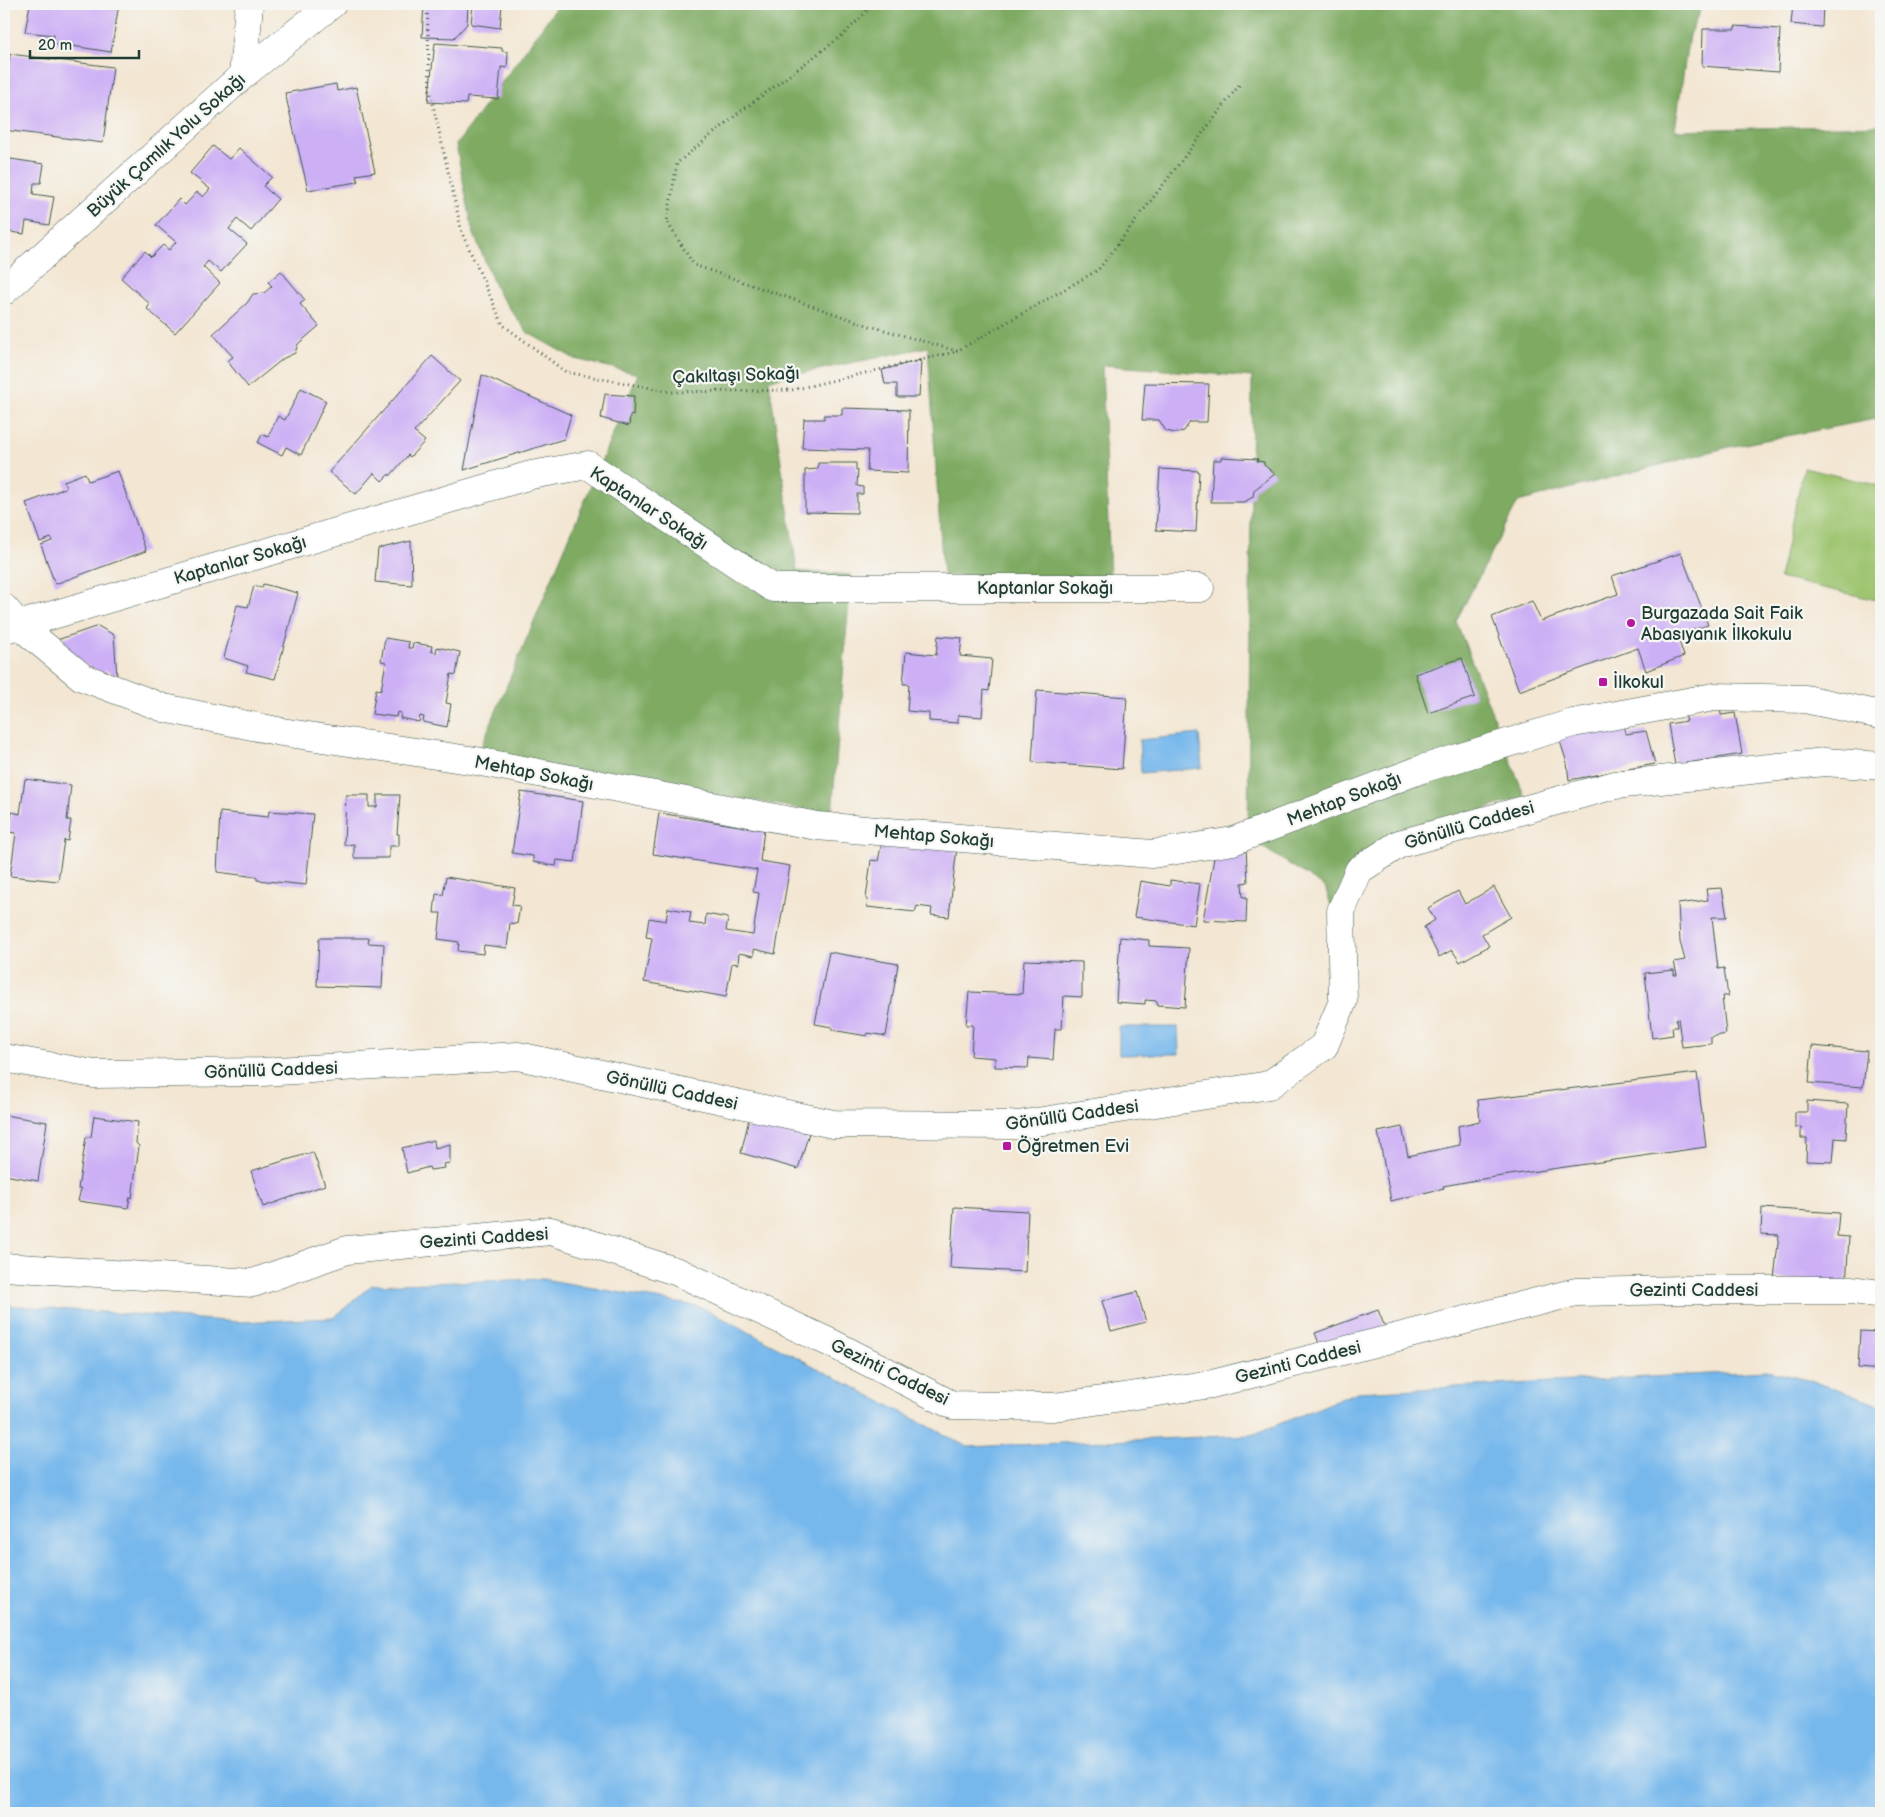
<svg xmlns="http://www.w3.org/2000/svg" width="1885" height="1817" font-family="'Balsamiq Sans',sans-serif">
<rect width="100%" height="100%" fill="#f6f6f2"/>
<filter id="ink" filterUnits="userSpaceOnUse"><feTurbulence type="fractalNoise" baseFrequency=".02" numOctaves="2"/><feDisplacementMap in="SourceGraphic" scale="10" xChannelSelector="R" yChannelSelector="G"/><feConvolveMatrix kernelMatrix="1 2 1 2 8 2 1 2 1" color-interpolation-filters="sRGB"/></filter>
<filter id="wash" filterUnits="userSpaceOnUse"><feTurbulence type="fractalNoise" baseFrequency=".0096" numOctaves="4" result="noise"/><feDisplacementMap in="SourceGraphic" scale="20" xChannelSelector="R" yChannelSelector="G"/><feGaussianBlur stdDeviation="1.12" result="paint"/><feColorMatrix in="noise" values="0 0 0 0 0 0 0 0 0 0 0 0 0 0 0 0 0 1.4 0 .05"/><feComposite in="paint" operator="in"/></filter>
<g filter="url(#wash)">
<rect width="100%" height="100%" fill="#f3e6d2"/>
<path fill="#9ec570" stroke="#5e8152" d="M1804 468 1881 486V601L1779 578Z"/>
<path fill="#7eaa62" stroke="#4e744b" d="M559 4H1703L1689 35 1675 130 1881 125V418L1729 447 1518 502 1456 621 1525 797 1397 836 1331 906 1325 887 1248 838 1252 377 1102 365 1110 577 943 575 928 347 769 380 797 571 851 575 832 814 478 754 638 374 575 359 528 333 498 293 473 232 456 145Z"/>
<path fill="#77b8ec" stroke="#4b7a90" d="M1199 734 1202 768 1141 773 1139 740Z
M1119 1027H1178L1179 1054 1119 1055Z
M543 1279 701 1307 968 1447 1252 1435 1358 1392 1767 1371 1813 1381 1881 1406V1813H4V1305L240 1322 333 1318 372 1285Z"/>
<g id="blocks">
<path fill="#ccaff5" d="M30 4H119L111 52 53 43 54 35 25 32Z
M424 4H468L467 24 454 38 422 37Z
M473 4H502L500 28 471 24Z
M1793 4H1823L1822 27 1791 24Z
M1735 26 1780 29 1778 72 1702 66 1703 29H1735Z
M435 43 502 48V51L508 52 507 68 501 67 498 99 467 97 466 104 428 102Z
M10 54 113 67 103 143 4 130V100Z
M336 84 337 91 356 87 375 172 356 175 358 182 308 190 285 93Z
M213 146 229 159 239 148 272 177 263 186 278 199 251 231 237 219 229 229 247 244 221 272 208 261 203 267 220 283 175 333 147 309 150 304 121 278 145 251 151 257 163 245 169 250 176 242 156 225 179 199 185 205 197 192 203 197 210 189 190 173Z
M4 158 44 164 41 183H34L33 194 54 197 49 225 26 221 24 234 4 231Z
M281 271 305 300 300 304 319 326 298 344 295 353 284 358 248 387 227 361 233 357 213 334 247 303 253 294 264 293 272 286 268 282Z
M432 356 460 381 414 432 425 441 410 457 408 455 390 476 389 474 382 481 374 473 356 494 329 472Z
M921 360 919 397H897V384H885L882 370Z
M482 375 571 415 564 439 464 470Z
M1145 383 1209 384 1207 422H1190L1184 431 1175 433 1166 431 1159 420H1142Z
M301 388 326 401 301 455 286 447 282 455 258 443 262 434 268 437 278 416 285 420Z
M605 394 634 396 633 416 630 415 629 426 601 418Z
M842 408 909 410 908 473 867 471 868 450 802 448 804 419H824V415H842Z
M1221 457 1258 459 1257 461 1264 462V465L1275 474 1254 490 1253 497 1244 502H1211L1213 460H1221Z
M818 463H856V470H858L857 486 863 487V494H857V513L805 512V470L818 469Z
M1160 469 1199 471 1196 532 1156 530Z
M118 471 146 551 55 584 41 545 52 541 51 538 40 542 26 503 66 488 64 481 85 473 88 481Z
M411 541 412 585 375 582 378 549Z
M1681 553 1708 625 1677 635 1684 656 1646 671 1638 648 1519 691 1492 617 1532 601 1541 621 1618 594 1612 576Z
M263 584 298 593 275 679 246 672 248 666 224 658 237 605 248 607 254 586 262 588Z
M98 626 114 635 117 677 105 670 104 674 61 652 54 641Z
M938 636 962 638 960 656 992 659 989 691 984 690 982 717 958 715V723L929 721V713L907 711 909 684H903L906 652 936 655Z
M385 638 409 642 408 648H412L413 643 432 646 431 651 436 653 437 647 460 652 456 675 451 674 446 703 451 704 447 727 423 722 424 717 420 716 419 722 400 718 401 713 397 712 396 717 372 714 376 689 381 690 386 662 381 661Z
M1462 658 1475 697 1428 713 1415 674Z
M1037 690 1127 697 1122 769 1032 762Z
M1720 708 1721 715 1735 713 1742 754 1675 765 1668 724 1687 721 1684 713Z
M1624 724 1626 734 1646 731 1655 764 1569 780 1567 763 1558 735Z
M25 779 71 785 67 820H71L68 841 64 840 58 881 10 876 16 833 9 832 12 812 20 814Z
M521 792 583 801 575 862 557 860 556 866 533 862V856L512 853Z
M346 795H369V807H377V795H400L397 834H399V846H389V858H354V844L344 845Z
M269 811 313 814 306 885 257 880V877L217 872 220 812 268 817Z
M659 813 764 830 760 861 790 866 775 954 754 949V956L739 953 738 964 732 963 726 997 644 982 652 938 646 937 649 918 666 921 668 908 691 912 689 923 705 925 706 914 728 918 726 931 753 935 759 893 753 892 757 870 653 854Z
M882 842 957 847 949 917 931 915 932 908 917 906 915 912 867 907 868 899H866L871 860 878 861Z
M1246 849 1248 882 1242 883 1243 897H1247L1246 922 1203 920 1215 852Z
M446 877 515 888 512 905 520 906 517 924 510 923 507 948 484 945 483 954 458 951 459 942 438 939 441 913H434L436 894 443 895Z
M1170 880 1200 884 1194 925 1134 917 1140 881 1170 886Z
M1494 887 1511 917 1482 934 1489 946 1460 962 1452 950 1439 957 1424 927 1435 920 1428 908 1458 891 1465 904Z
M1722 888 1727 917H1712L1718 969 1724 968 1728 996H1722L1726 1034 1711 1037V1044L1682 1047 1678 1018 1676 1019 1677 1027H1672L1673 1035 1652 1038 1645 973 1674 970V975H1677L1674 962 1685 960 1680 942 1678 904 1708 900 1706 889Z
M1120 937 1149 940V946L1189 948 1185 1007 1157 1005V1001L1145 1000V1004L1116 1002Z
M319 938H369L368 943 384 944 382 988 317 986Z
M829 952 898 964 886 1036 868 1033 867 1036 832 1030V1027L815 1024Z
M1024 960 1082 962V997L1064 996 1062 1029H1055L1053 1060 1029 1058 1028 1068 995 1067V1058L971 1056 973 1025H966L969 992 1022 994Z
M1812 1046 1867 1051 1863 1087 1809 1083Z
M1697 1073 1706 1147 1488 1178 1443 1186 1444 1188 1391 1201 1378 1132 1402 1127 1408 1156 1460 1145 1458 1126 1480 1121 1478 1100Z
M1807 1101 1848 1104 1846 1139 1835 1138 1833 1162 1806 1161 1807 1138H1801V1127L1795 1128V1112H1807Z
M4 1115 47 1122 38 1181 4 1175Z
M94 1116 138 1122 136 1143 139 1146 132 1198 130 1197 128 1208 78 1201 81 1189H78L86 1137H91Z
M749 1119 809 1133 798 1169 741 1153Z
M434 1140 435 1148 450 1144V1163L444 1164 445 1168 430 1170 429 1167 407 1173 402 1148Z
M313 1152 325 1185 263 1207 251 1171Z
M954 1207 1028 1211 1025 1272 950 1268Z
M1762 1208 1839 1213 1837 1236 1849 1237 1846 1285 1774 1278 1779 1235 1761 1234Z
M1137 1292 1146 1322 1111 1331 1102 1301Z
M1378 1310 1388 1335 1325 1359 1315 1333Z
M1860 1331 1881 1332V1370L1858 1368Z"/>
</g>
</g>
<g filter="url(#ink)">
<use href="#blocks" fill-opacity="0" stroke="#3f564c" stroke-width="1"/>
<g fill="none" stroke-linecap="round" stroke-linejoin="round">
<defs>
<path id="minor" d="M243 75 249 4
M4 291 243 75 332 4
M4 608 19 625 82 677 164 708 282 732 476 761 817 826 1152 854 1233 841 1422 769 1573 723 1714 697 1805 699 1881 715
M5 629 531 475 588 465 773 588H1200
M4 1058 94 1074 262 1072 518 1056 833 1124 1018 1125 1269 1085 1324 1046 1343 1001 1341 911 1359 870 1399 844 1615 785 1824 762 1881 766"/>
<path id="tertiary" d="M4 1267 253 1283 347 1250 551 1231 678 1272 833 1344 952 1405 1054 1407 1212 1384 1576 1292 1686 1290H1852L1881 1294"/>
</defs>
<use href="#minor" stroke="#3f564c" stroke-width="29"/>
<use href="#tertiary" stroke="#3f564c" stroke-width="29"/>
<path stroke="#3f564c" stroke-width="3" stroke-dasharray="1 4" stroke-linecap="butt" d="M427 4 430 91 462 233 503 325 566 372 672 392 792 390 955 352
M874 4 843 35 736 115 677 163 667 222 694 265 870 326 957 351 1098 270 1240 84"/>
<use href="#minor" stroke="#fff" stroke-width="28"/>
<use href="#tertiary" stroke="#fff" stroke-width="28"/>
</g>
</g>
<g fill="#b5179e" stroke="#f6f6f2" stroke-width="2">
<circle cx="1631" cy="623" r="5"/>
<rect x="1598" y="677" width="10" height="10" rx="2.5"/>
<rect x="1002" y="1141" width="10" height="10" rx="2.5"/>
</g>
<g text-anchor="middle" stroke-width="4.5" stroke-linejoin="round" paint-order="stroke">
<g font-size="18" fill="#1f3d34" stroke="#f6f6f2">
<text transform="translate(166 145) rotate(-42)" y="6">Büyük Çamlık Yolu Sokağı</text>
<text transform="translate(736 375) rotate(-2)" y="6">Çakıltaşı Sokağı</text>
<text transform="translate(649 508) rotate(33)" y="6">Kaptanlar Sokağı</text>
<text transform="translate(240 560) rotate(-16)" y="6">Kaptanlar Sokağı</text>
<text x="1045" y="594">Kaptanlar Sokağı</text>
<text transform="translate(534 773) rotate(11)" y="6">Mehtap Sokağı</text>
<text transform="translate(1344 799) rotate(-21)" y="6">Mehtap Sokağı</text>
<text transform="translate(1469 825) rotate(-16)" y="6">Gönüllü Caddesi</text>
<text transform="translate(934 836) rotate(5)" y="6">Mehtap Sokağı</text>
<text transform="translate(271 1070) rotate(-2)" y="6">Gönüllü Caddesi</text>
<text transform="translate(672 1090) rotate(12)" y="6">Gönüllü Caddesi</text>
<text transform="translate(1072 1115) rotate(-8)" y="6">Gönüllü Caddesi</text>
<text transform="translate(484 1238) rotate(-4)" y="6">Gezinti Caddesi</text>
<text x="1694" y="1296">Gezinti Caddesi</text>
<text transform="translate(1298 1362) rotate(-14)" y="6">Gezinti Caddesi</text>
<text transform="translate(890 1372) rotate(26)" y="6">Gezinti Caddesi</text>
</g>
<g font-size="18" fill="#1f3d34" stroke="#f6f6f2" text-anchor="start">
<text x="1641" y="619">Burgazada Sait Faik<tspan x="1641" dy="21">Abasıyanık İlkokulu</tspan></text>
<text x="1613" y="688">İlkokul</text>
<text x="1017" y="1152">Öğretmen Evi</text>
</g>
</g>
<rect width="1885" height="1817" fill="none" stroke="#f6f6f2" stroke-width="20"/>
<path d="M30 50v8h109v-8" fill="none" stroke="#1f3d34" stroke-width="2.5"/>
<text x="38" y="50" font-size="15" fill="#1f3d34" stroke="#f6f6f2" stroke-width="4" paint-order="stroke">20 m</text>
</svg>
